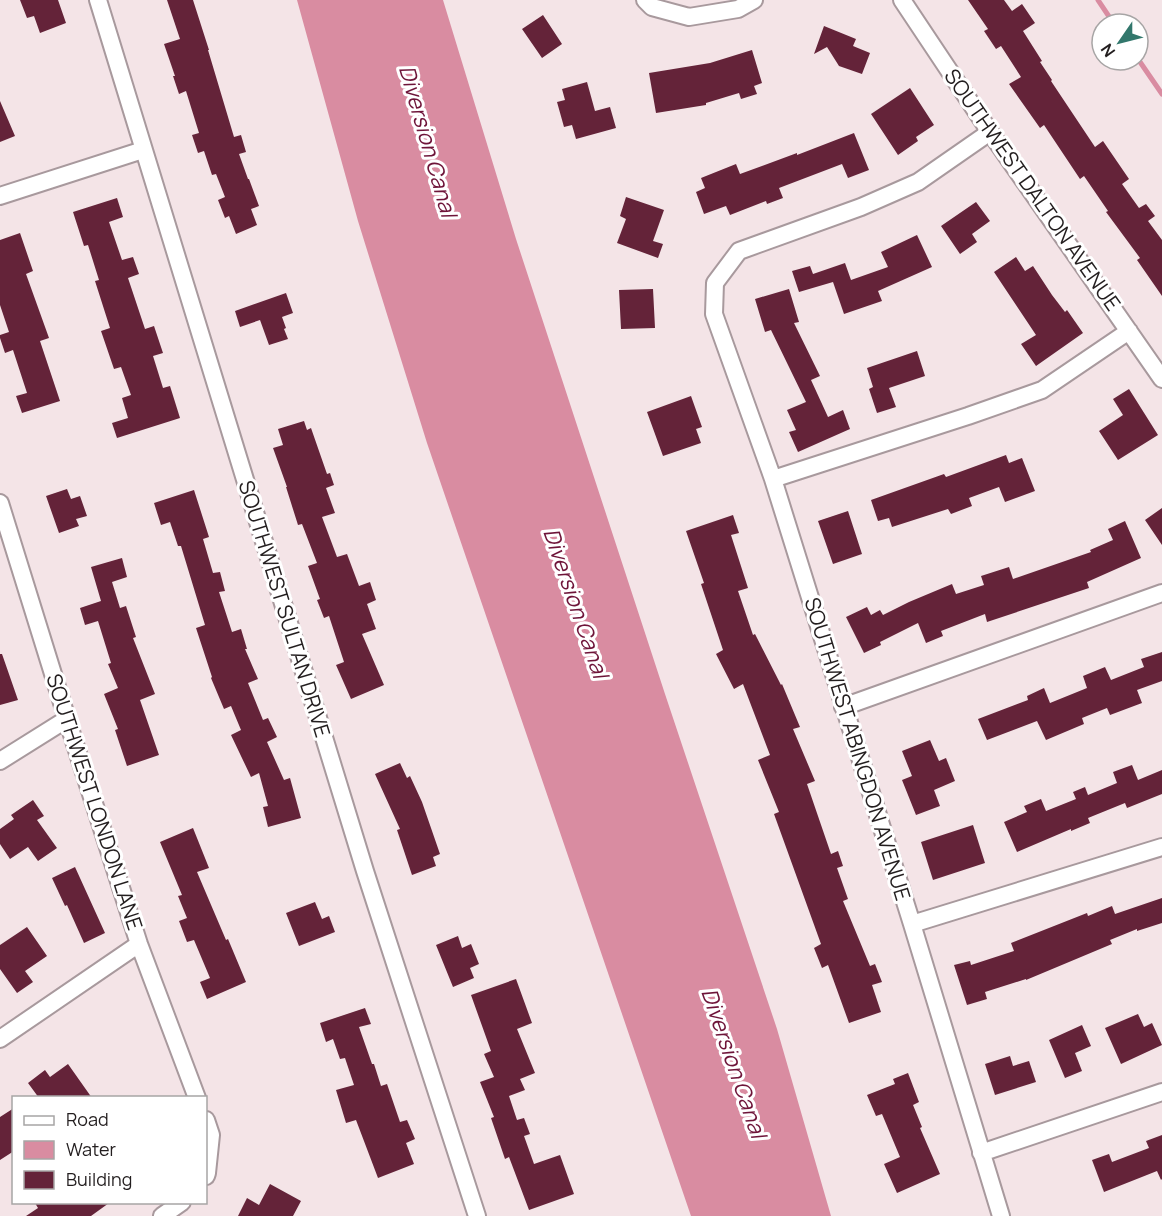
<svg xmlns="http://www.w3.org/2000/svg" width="1162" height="1216" font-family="Manrope,sans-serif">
<rect width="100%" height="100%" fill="#f4e4e7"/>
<path fill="#d98ca1" d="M297 0H443L516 239 665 694 777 1029 831 1216H691L427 443 358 221Z"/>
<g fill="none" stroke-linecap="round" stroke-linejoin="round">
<path stroke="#d98ca1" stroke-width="5" d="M1098 0 1114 24
M1138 59 1162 94"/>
</g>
<path fill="#642339" d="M20 0H58L66 23 40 33 34 16 27 18Z
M167 0H193L209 50H208L234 137 241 135 246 152 239 154 248 179H249L259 206 251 209 257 225 236 234 229 216 225 218 218 200 225 197 216 174 212 175 204 151 198 153 192 135 199 133 186 91 179 94 173 76H175L164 44 180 39Z
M968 0H1004L1012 11 1022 4 1035 23 1023 31 1042 61 1040 62 1052 80 1051 81 1095 147 1103 141 1129 179 1122 184 1139 208 1146 204 1155 216 1148 221 1162 240V296L1137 260 1140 258 1106 212 1108 211 1084 176 1080 179 1044 125 1040 128 1009 84 1021 77 1001 46 996 49 984 31 988 29Z
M543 15 562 44 542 58 522 29Z
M824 26 856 39 853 46 870 53 862 74 839 66 827 47 814 54Z
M752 50 762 83 754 86 757 94 741 99 739 93 706 103V105L656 113 649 73 710 63Z
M587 82 595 111 610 107 616 128 576 139 572 125 564 127 557 102 565 100 562 89Z
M910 88 934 125 916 137 918 141 898 155 871 114Z
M0 101 15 136 0 142Z
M854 133 869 170 848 178 842 164 779 188 783 198 767 204 766 201 730 215 726 206 704 214 696 192 705 188 701 178 736 164 740 174 797 153V155Z
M626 197 664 210 653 241 663 244 658 258 617 243 626 219 620 216Z
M117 198 123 217 109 222 122 260 133 257 139 274 128 278 145 329 154 326 163 353 153 356 163 388 170 386 180 418 117 438 112 423 128 418 122 398 131 395 121 367 114 369 101 331 110 328 95 281 99 280 88 245 84 246 73 212Z
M976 202 990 221 972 234 977 242 960 254 941 226Z
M20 233 33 271 26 274 49 338 40 341 60 401 22 413 16 396 27 393 13 350 5 353 0 338V335L9 332 0 305V240Z
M917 235 932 267 878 291 882 301 844 314 833 282 799 292 792 271 810 266 813 274 845 263 851 280 888 267 881 252Z
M1016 257 1025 271 1033 266 1052 295 1065 312 1067 310 1083 333 1036 366 1021 344 1036 335 994 272Z
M653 289 655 328 621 329 619 290Z
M789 289 799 322 794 323 820 376 811 380 828 417 843 410 850 429 798 452 789 432 796 430 787 410 806 402 771 330 765 332 755 299Z
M286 293 293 313 282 317 286 328 284 329 288 339 269 345 260 320 240 327 235 311Z
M917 351 925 376 889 388 896 407 877 413 869 389 873 387 867 368Z
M1129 389 1158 435 1118 460 1099 431 1123 415 1113 399Z
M691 396 702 427 696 429 701 443 663 456 647 412Z
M304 421 307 430 311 428 327 474 330 473 334 485 326 488 335 513 322 517 337 557 347 554 359 586 370 582 376 600 367 604 376 629 362 634 384 685 351 699 336 665 344 662 329 616 324 618 317 600 320 599 308 566 317 563 302 524 298 525 286 487H287L273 448 283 445 278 429Z
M1006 455 1009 463 1022 458 1035 491 1005 502 999 487 969 498 972 506 951 514 948 509 892 527 889 518 878 521 871 500 944 474 946 477Z
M67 489 71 499 80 496 87 516 76 519 79 526 59 533 46 496Z
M194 490 209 537 203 539 213 573 220 572 225 591 219 592 232 632 241 629 247 649H245L258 679 248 683 263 720 268 718 277 737 267 742 284 780 290 778 301 818 268 827 263 807 268 806 259 773 251 777 231 735 241 730 231 706 224 709 211 678 212 677 196 628 205 625 181 546H178L170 522 161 525 154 503Z
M1162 508V545L1145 520Z
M848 511 862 554 833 564 818 521Z
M733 515 739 533 731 535 748 588 738 591 753 635 755 634 781 685 782 684 800 727 793 729 815 781 807 784 831 854 838 851 843 866 837 868 848 899 843 901 870 966 875 964 882 982 872 985 881 1012 849 1023 828 965 822 968 814 948 821 944 774 814 779 812 758 760 770 755 743 684 734 689 716 654 723 650 701 584 704 583 686 531Z
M1125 521 1141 558 1087 582 1089 588 987 622 985 614 941 631 943 636 926 643 918 623 880 642 881 645 864 653 846 617 867 607 871 615 880 610 883 615 909 602 952 584 956 594 984 585 981 576 1009 567 1013 579 1091 552 1090 550 1113 540 1108 529Z
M122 558 127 577 112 582 120 608 126 606 136 637 133 638 155 694 140 700 159 755 127 766 115 730 118 729 104 694 118 688 108 664 111 663 98 621 85 625 80 608 101 601 91 567Z
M1162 652V681L1137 690 1142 703 1110 715 1107 708 1082 718 1084 724 1046 740 1037 721 987 740 978 719 1028 700 1027 696 1044 688 1050 703 1087 688 1083 676 1105 667 1111 680 1144 667 1141 659Z
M0 654H2L18 700 0 705Z
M930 740 939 761 946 758 955 781 934 790 940 806 916 815 902 780 912 776 902 751Z
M400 763 407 778 410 776 422 802 440 854 433 857 436 866 412 875 397 830 400 829 375 774Z
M1132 765 1138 780 1162 770V794L1127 808 1125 803 1088 818 1090 823 1071 831V829L1017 852 1004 822 1027 812 1024 806 1041 799 1046 811 1076 799 1073 792 1085 787 1088 795 1117 783 1113 772Z
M33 800 44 816 37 820 57 848 38 861 28 847 10 859 0 844V829L14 819 11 815Z
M973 825 985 863 933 880 921 842Z
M193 828 209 868 197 872 226 940 228 939 246 982 207 999 200 982 210 978 194 940 187 942 179 921 187 918 178 896 182 895 160 842Z
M75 867 105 933 84 943 67 905 65 906 52 878Z
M1162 898V923L1137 931V929L1110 940 1112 944 1026 980V979L985 992 987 999 967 1005 954 965 970 961 971 965 1014 951 1011 943 1087 913 1088 916 1112 906 1115 914Z
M315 902 322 919 329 916 335 932 299 946 286 913Z
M27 927 47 956 25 971 33 982 17 993 0 969V945Z
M458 936 462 948 471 944 479 964 470 968 474 978 453 987 436 945Z
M516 979 532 1023 517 1029 535 1073 520 1079 525 1090 509 1096 517 1120 524 1118 530 1134 524 1136 534 1164 560 1155 574 1194 529 1210 509 1157 505 1159 491 1118 494 1117 480 1082 494 1077 484 1054 491 1051 471 995Z
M365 1008 371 1024 359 1027 372 1064H374L381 1086 387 1084 400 1122 407 1120 415 1139 406 1143 414 1164 378 1178 356 1120 346 1123 336 1090 354 1085 345 1058 340 1059 333 1039 326 1042 320 1023Z
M1138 1014 1144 1027 1152 1023 1162 1045 1121 1064 1105 1028Z
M1082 1025 1091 1046 1075 1053 1082 1071 1065 1078 1049 1040Z
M1010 1056 1013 1066 1029 1061 1036 1082 995 1095 985 1064Z
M68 1064 92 1098H39L28 1083 45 1070 50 1077Z
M908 1073 919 1102 913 1105 922 1127 920 1128 940 1174 897 1193 884 1164 900 1157 882 1114 876 1116 867 1095 895 1084 893 1079Z
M14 1108V1151L0 1160V1117Z
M1162 1135V1179L1161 1180 1157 1171 1104 1192 1092 1160 1109 1154 1112 1162 1149 1148 1146 1141Z
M270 1184 301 1201 293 1216H238L247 1198 259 1205Z
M35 1203H109L91 1216H26L38 1208Z"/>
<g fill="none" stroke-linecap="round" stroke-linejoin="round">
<defs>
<path id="minor" d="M98 0 365 871 477 1216
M645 0 652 7 689 17 738 9 754 0
M902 0 990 132 1162 379
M990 132 918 182 861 207 739 251 715 283 714 314 773 479 912 924 1001 1216
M0 196 143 150
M773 479 968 416 1042 390 1129 331
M0 503 67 719 139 944 197 1098
M843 707 1162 593
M0 761 67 719
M912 924 1162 847
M0 1039 139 944
M206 1120 211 1135 207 1173 206 1176
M981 1153 1162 1092
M162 1216 182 1202"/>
</defs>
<use href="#minor" stroke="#a8999d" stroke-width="20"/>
<use href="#minor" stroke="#fff" stroke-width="16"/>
</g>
<g text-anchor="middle" stroke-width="6" stroke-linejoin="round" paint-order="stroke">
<g font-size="21" fill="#231e1f" stroke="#fff">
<text transform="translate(1032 190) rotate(55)" y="7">SOUTHWEST DALTON AVENUE</text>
<text transform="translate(284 609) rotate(73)" y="7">SOUTHWEST SULTAN DRIVE</text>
<text transform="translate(857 749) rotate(73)" y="7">SOUTHWEST ABINGDON AVENUE</text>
<text transform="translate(94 802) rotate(72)" y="7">SOUTHWEST LONDON LANE</text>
</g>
<g font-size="22" font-style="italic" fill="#6e1439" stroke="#fff">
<text transform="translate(428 141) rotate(74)" y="8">Diversion Canal</text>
<text transform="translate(576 603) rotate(71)" y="8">Diversion Canal</text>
<text transform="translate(734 1063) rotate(71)" y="8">Diversion Canal</text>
</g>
</g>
<rect x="12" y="1096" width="195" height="108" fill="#ffffff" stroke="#a7a5a5" stroke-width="1.5"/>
<rect x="24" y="1116" width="30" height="9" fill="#ffffff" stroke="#a7a5a5" stroke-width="1.5"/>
<text x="66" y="1126" font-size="18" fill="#231e1f">Road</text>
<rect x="24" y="1141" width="30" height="18" fill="#d98ca1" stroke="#a7a5a5" stroke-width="1.5"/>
<text x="66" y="1156" font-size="18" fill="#231e1f">Water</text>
<rect x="24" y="1171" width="30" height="18" fill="#642339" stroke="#a7a5a5" stroke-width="1.5"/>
<text x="66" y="1186" font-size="18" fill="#231e1f">Building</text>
<g transform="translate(1120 42) rotate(235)"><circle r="28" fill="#ffffff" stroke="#a7a5a5" stroke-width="1.5"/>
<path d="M0-4.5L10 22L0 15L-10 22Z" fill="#32776c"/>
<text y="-9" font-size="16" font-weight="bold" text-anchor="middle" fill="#231e1f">N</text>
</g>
</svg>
